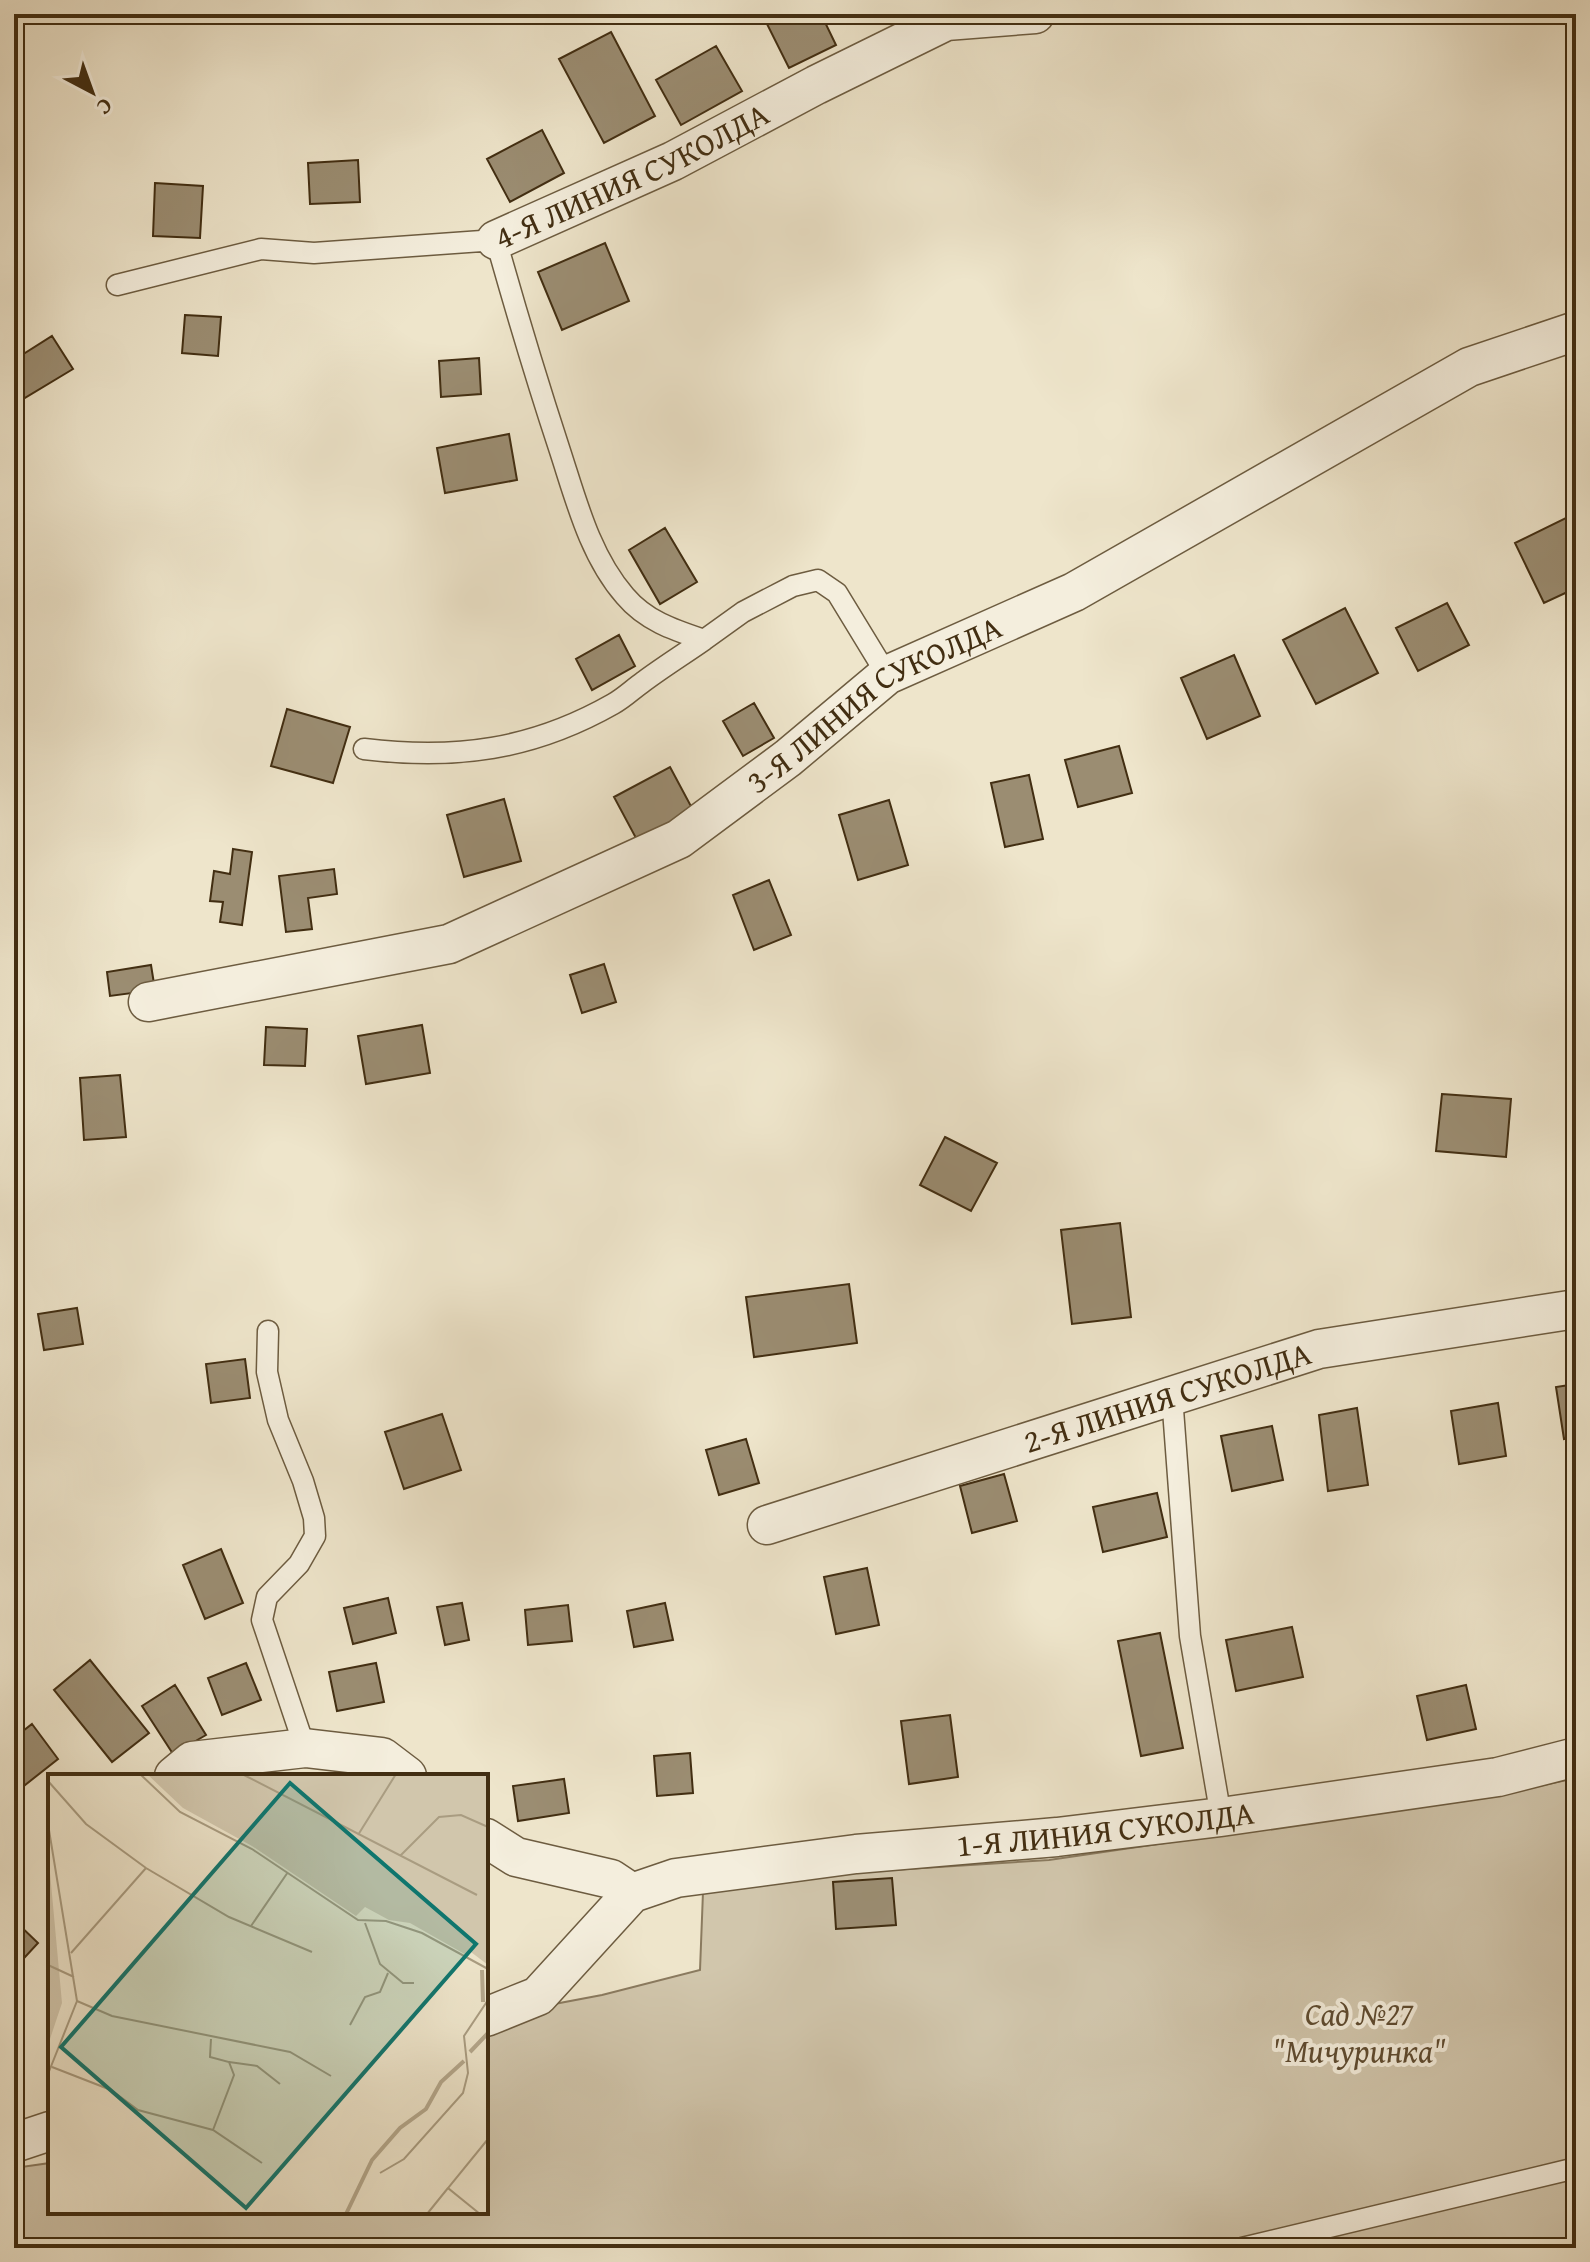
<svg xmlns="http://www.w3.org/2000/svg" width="1590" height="2262" font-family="'Gentium Book Plus',serif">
<rect width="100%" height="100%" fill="#eee5cb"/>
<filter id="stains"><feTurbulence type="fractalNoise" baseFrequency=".0025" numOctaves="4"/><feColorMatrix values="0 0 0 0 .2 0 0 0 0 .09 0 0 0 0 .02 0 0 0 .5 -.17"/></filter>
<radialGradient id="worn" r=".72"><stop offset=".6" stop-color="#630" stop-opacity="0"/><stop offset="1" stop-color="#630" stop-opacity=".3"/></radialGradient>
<path fill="#d1c6ac" stroke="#8a7a5f" stroke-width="2" d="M1576 1778V2248H14V2168L50 2163V2212H486V2037L528 2009 602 1995 700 1970 703 1892 843 1873 1049 1860 1511 1792Z"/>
<path fill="#9b8d72" stroke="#422e12" stroke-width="2" d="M772 14H821L836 45 789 68 764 18Z
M611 32 655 116 604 143 559 59Z
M716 46 742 91 681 125 656 80Z
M542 130 564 173 510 202 487 159Z
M358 160 360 202 310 204 308 163Z
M155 183 203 186 200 238 153 236Z
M605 243 629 301 562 330 538 272Z
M185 315 221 317 218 356 182 353Z
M52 336 73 369 18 402 14 395V360Z
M479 358 481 394 441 397 439 361Z
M509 434 517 480 445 493 437 448Z
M1576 513V588L1544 603 1515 543Z
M665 528 697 582 660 604 629 550Z
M1447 603 1469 645 1418 671 1396 628Z
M1345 608 1378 673 1316 704 1283 640Z
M619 635 635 666 592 690 576 659Z
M1234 655 1260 716 1207 739 1181 678Z
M754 703 774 738 743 756 723 721Z
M287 709 350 727 333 783 271 766Z
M1119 746 1132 793 1078 807 1065 760Z
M670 767 693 810 637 840 614 797Z
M1029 775 1043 839 1005 847 991 783Z
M504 799 521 861 464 877 447 815Z
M889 800 908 865 858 880 839 815Z
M233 849 252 852 242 925 220 922 223 902 210 901 214 871 230 874Z
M334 869 337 894 308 898 312 929 286 932 279 876Z
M769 880 791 935 754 950 733 895Z
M604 964 616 1002 582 1013 570 975Z
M151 965 155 990 110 996 107 972Z
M422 1025 430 1073 366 1084 358 1036Z
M266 1027 307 1029 305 1066 264 1065Z
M120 1075 126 1137 84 1140 80 1078Z
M1442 1094 1511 1099 1506 1157 1436 1151Z
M945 1137 997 1163 971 1211 920 1185Z
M1120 1223 1131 1317 1072 1324 1061 1230Z
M849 1284 857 1343 754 1357 746 1297Z
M77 1308 83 1344 44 1350 38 1314Z
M245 1359 250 1398 211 1403 206 1364Z
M1576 1384V1437L1564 1439 1556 1387Z
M1498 1403 1506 1456 1459 1464 1451 1411Z
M1357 1408 1368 1485 1328 1491 1319 1415Z
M442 1414 461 1470 404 1489 385 1432Z
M1272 1426 1283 1480 1232 1491 1221 1436Z
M746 1439 759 1483 719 1495 706 1450Z
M1004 1474 1017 1521 972 1533 960 1486Z
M1157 1493 1167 1537 1103 1552 1093 1507Z
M221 1549 243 1603 205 1619 183 1565Z
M867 1568 879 1625 836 1634 824 1577Z
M388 1598 396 1633 353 1644 344 1608Z
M462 1603 469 1640 445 1645 437 1607Z
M665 1603 673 1640 634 1647 627 1611Z
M568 1605 572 1641 528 1645 525 1610Z
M1292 1627 1303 1677 1236 1691 1226 1640Z
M1160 1633 1183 1748 1141 1756 1118 1641Z
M90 1660 149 1733 112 1762 54 1690Z
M246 1663 261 1700 222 1715 208 1678Z
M376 1663 384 1702 337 1711 329 1672Z
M175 1685 206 1735 173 1754 142 1706Z
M1466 1685 1476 1729 1427 1740 1417 1696Z
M950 1715 958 1777 909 1784 901 1721Z
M32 1724 58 1759 20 1789 14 1781V1738Z
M690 1753 693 1793 657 1796 654 1756Z
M564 1779 569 1813 518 1821 513 1786Z
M892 1878 896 1925 836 1929 833 1882Z
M14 1920 38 1943 14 1969Z"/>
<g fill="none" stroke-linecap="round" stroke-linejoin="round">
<defs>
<path id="lane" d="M117 285 261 249 314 253 496 240C516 311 537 381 560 451 576 500 590 556 625 596 646 621 674 630 704 640L743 612 793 586 818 580 837 593 887 675
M364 749C456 760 532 750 613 704 624 698 633 689 643 682 663 667 684 654 704 640
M268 1331 267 1372 278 1420 303 1481 314 1518 315 1536 299 1564 267 1597 262 1620 305 1748
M1172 1396 1190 1636 1221 1817
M1242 2248 1576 2168"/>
<g id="street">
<path id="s1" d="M496 240 673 161 816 85 946 21 1035 14"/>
<path id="s2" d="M148 1002 449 944 679 839 788 758 887 675 1074 592 1469 367 1576 331"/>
<path id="s3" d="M767 1525 1319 1349 1576 1309"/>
<path d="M174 1776 192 1761 305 1748 382 1757 407 1776"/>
<path d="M486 1838 516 1857 611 1879 632 1893"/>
<path id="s4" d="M486 2017 538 1996 632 1893 676 1878 856 1854 1057 1837 1221 1817 1498 1777 1576 1757"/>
<path d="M14 2143 50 2131"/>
</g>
</defs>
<use href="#lane" stroke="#6d5c40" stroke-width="23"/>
<use href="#street" stroke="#6d5c40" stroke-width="41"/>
<use href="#lane" stroke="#f4eedd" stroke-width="20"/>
<use href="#street" stroke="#f4eedd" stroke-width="38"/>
</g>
<g text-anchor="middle" stroke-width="8" stroke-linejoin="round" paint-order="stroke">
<g font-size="32" fill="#422e12" stroke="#f4eedd">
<text dy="11" stroke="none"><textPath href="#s1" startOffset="150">4-Я ЛИНИЯ СУКОЛДА</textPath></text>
<text dy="11" stroke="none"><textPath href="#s2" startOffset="798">3-Я ЛИНИЯ СУКОЛДА</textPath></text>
<text dy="11" stroke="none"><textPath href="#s3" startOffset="420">2-Я ЛИНИЯ СУКОЛДА</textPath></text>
<text dy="11" stroke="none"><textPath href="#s4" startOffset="674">1-Я ЛИНИЯ СУКОЛДА</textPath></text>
</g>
<g font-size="32" font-style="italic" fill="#5f4c31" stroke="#f4eedd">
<text x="1359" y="2025">Сад №27<tspan x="1359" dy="37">"Мичуринка"</tspan></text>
</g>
</g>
<g transform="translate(48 1774)">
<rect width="440" height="440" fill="#eee5cb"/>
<path d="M99 0H440V191L423 178 420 182 362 149 341 146 317 133 308 142 204 72 135 34ZM0 77 14 229 0 271Z" fill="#d1c6ac"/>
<path fill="none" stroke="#b4a78c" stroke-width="4" d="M434 196 435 228M422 278 440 259M298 440 324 386 352 354 378 335 393 308 416 287"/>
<path fill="none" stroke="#a99c81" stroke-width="2" d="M92 0 132 38 204 75 310 146 338 147 374 159 440 195M194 0 429 121M0 7 38 50 98 94 181 143 264 178M0 50 29 227 0 300M310 61 348 0M352 82 391 43 413 41 440 53M317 149 332 190 355 209H366M203 152 240 98M23 179 98 94M0 191 26 203M29 227 64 242 242 278 283 302M302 251 317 223 332 218 340 199M163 265 162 283 181 288 186 301 165 356M181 288 209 292 232 310M4 293 63 316 90 336 165 356 214 389M332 399 356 385 415 319 420 299 416 262 440 226M379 440 400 414M432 440 400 414 440 365"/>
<path fill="#0f766e" fill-opacity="0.15" stroke="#0f766e" stroke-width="4" d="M242 9 428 170 198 434 13 273Z"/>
<rect width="440" height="440" fill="none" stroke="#422e12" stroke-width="4"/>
</g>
<rect width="1590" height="2262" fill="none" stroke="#eee5cb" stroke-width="48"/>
<rect x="16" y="16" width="1558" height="2230" fill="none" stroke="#422e12" stroke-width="4"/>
<rect x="24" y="24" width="1542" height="2214" fill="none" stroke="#422e12" stroke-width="2"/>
<g transform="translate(92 92) rotate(139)" stroke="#f4eedd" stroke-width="6" paint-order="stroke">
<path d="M0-6L14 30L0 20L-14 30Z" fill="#422e12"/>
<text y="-12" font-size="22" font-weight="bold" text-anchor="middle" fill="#422e12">С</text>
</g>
<rect width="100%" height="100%" filter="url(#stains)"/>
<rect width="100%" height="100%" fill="url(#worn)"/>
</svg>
